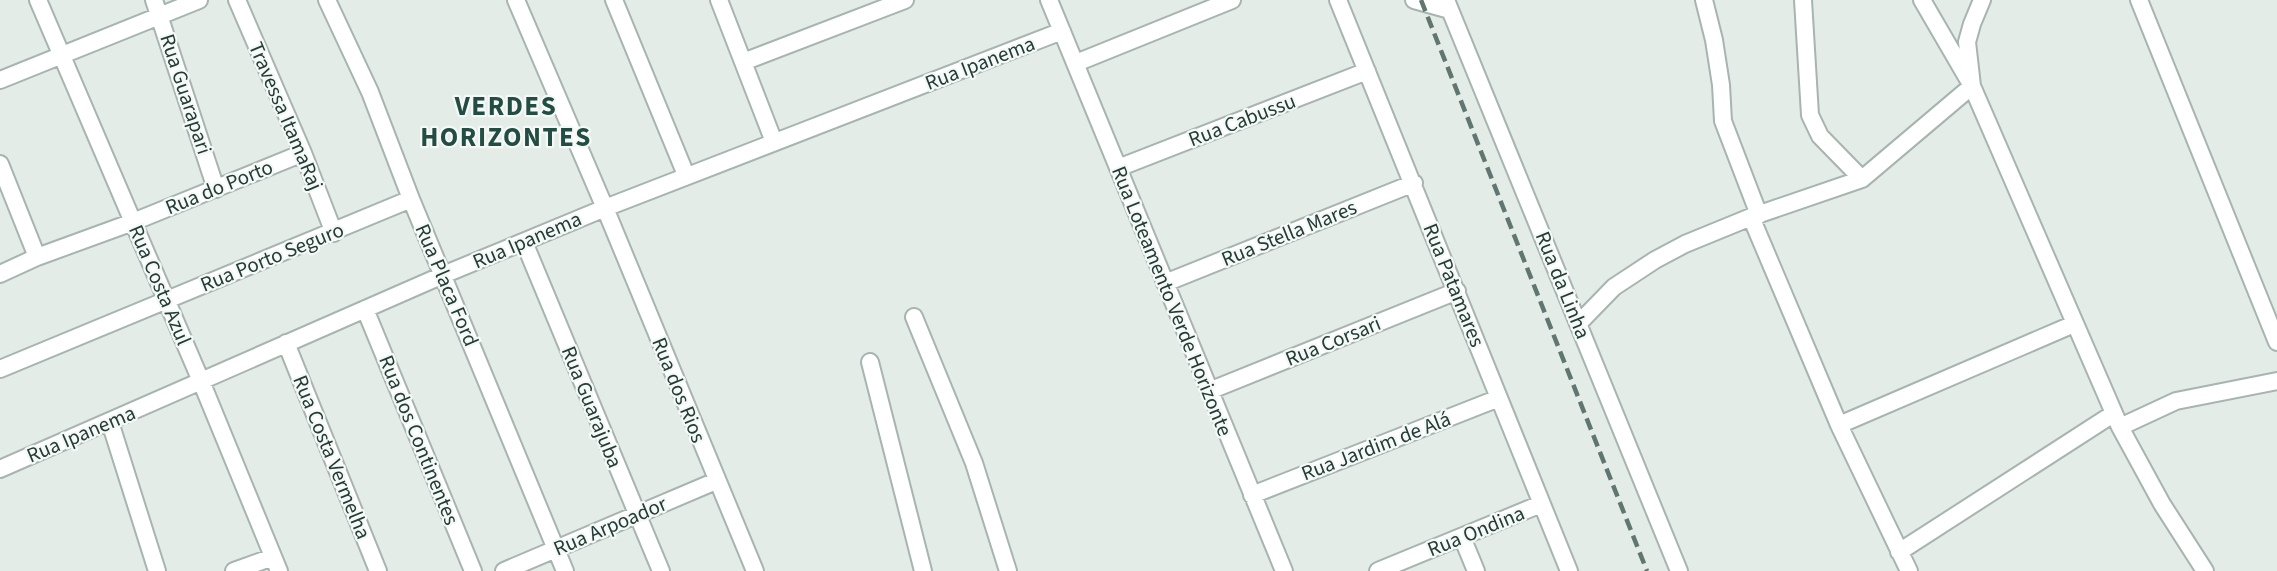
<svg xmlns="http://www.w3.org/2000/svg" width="2277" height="571" font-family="'Source Sans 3',sans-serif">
<rect width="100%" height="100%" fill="#e4ece8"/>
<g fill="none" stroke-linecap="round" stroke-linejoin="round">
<defs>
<path id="minor" d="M38 0 201 381 279 571
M154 0 216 189
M237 0 303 153 334 233
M327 0 370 92 411 199 565 571
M516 0 605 208 755 571
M614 0 686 175
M719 0 774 142
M1049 0 1284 571
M1338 0 1569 571
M1414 0 1450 10
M1446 0 1679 571
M1704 0 1714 40 1721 85 1723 121 1759 215
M1803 0 1810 115 1820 136 1862 179
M1922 0 1972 86 2120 427 2162 504 2205 571
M2139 0 2277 342
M743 62 905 0
M1076 63 1232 0
M0 80 199 0
M0 164 37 257
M1118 168 1367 71
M1751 217 1839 425 1909 571
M524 242 661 571
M0 274 37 257 133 222 303 153
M1165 283 1414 183
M365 309 473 571
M914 317 974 463 1008 571
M1579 323 1614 287 1655 260 1685 244 1751 217 1862 179 1972 86 1967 42 1972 24 1982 0
M286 343 378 571
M870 362 923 571
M0 369 411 199
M1209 391 1457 291
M110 422 157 571
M1839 425 2074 324
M2120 427 2176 401 2277 381
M0 469 443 275 605 208 1062 31
M1252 495 1499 398
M1462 537 1476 571
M1899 552 2113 414
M234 571 273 557
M504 571 716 481
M1378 571 1541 504"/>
</defs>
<use href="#minor" stroke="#a7b4af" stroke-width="20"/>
<use href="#minor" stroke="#fff" stroke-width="16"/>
<path stroke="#607771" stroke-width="4.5" stroke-dasharray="12 6" stroke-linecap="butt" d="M1421 0 1647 571"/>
</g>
<g text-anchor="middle" stroke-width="4.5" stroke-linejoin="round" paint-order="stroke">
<g font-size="21" fill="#253c36" stroke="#f4f9f7">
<text transform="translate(980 63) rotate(-21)" y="7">Rua Ipanema</text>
<text transform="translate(186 94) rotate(72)" y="7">Rua Guarapari</text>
<text transform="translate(286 116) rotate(67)" y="7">Travessa ItamaRaj</text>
<text transform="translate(1242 120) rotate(-21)" y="7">Rua Cabussu</text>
<text transform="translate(219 187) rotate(-22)" y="7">Rua do Porto</text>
<text transform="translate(1289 233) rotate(-22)" y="7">Rua Stella Mares</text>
<text transform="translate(527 240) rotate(-23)" y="7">Rua Ipanema</text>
<text transform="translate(272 257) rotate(-22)" y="7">Rua Porto Seguro</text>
<text transform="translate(160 285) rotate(67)" y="7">Rua Costa Azul</text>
<text transform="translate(447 285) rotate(67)" y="7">Rua Placa Ford</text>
<text transform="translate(1454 285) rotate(68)" y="7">Rua Patamares</text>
<text transform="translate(1563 285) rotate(68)" y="7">Rua da Linha</text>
<text transform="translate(1172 301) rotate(68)" y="7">Rua Loteamento Verde Horizonte</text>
<text transform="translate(1333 341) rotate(-22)" y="7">Rua Corsari</text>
<text transform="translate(679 390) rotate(68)" y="7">Rua dos Rios</text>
<text transform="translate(592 407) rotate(68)" y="7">Rua Guarajuba</text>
<text transform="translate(81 434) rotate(-23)" y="7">Rua Ipanema</text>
<text transform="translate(419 440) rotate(68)" y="7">Rua dos Continentes</text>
<text transform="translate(1376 446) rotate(-21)" y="7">Rua Jardim de Alá</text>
<text transform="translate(332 457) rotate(68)" y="7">Rua Costa Vermelha</text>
<text transform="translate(610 526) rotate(-23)" y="7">Rua Arpoador</text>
<text transform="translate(1476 531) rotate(-22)" y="7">Rua Ondina</text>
</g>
<g font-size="27" font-weight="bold" letter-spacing="1.5" fill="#234c42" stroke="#f4f9f7">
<text x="506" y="115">VERDES<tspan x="506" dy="31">HORIZONTES</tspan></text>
</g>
</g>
</svg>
